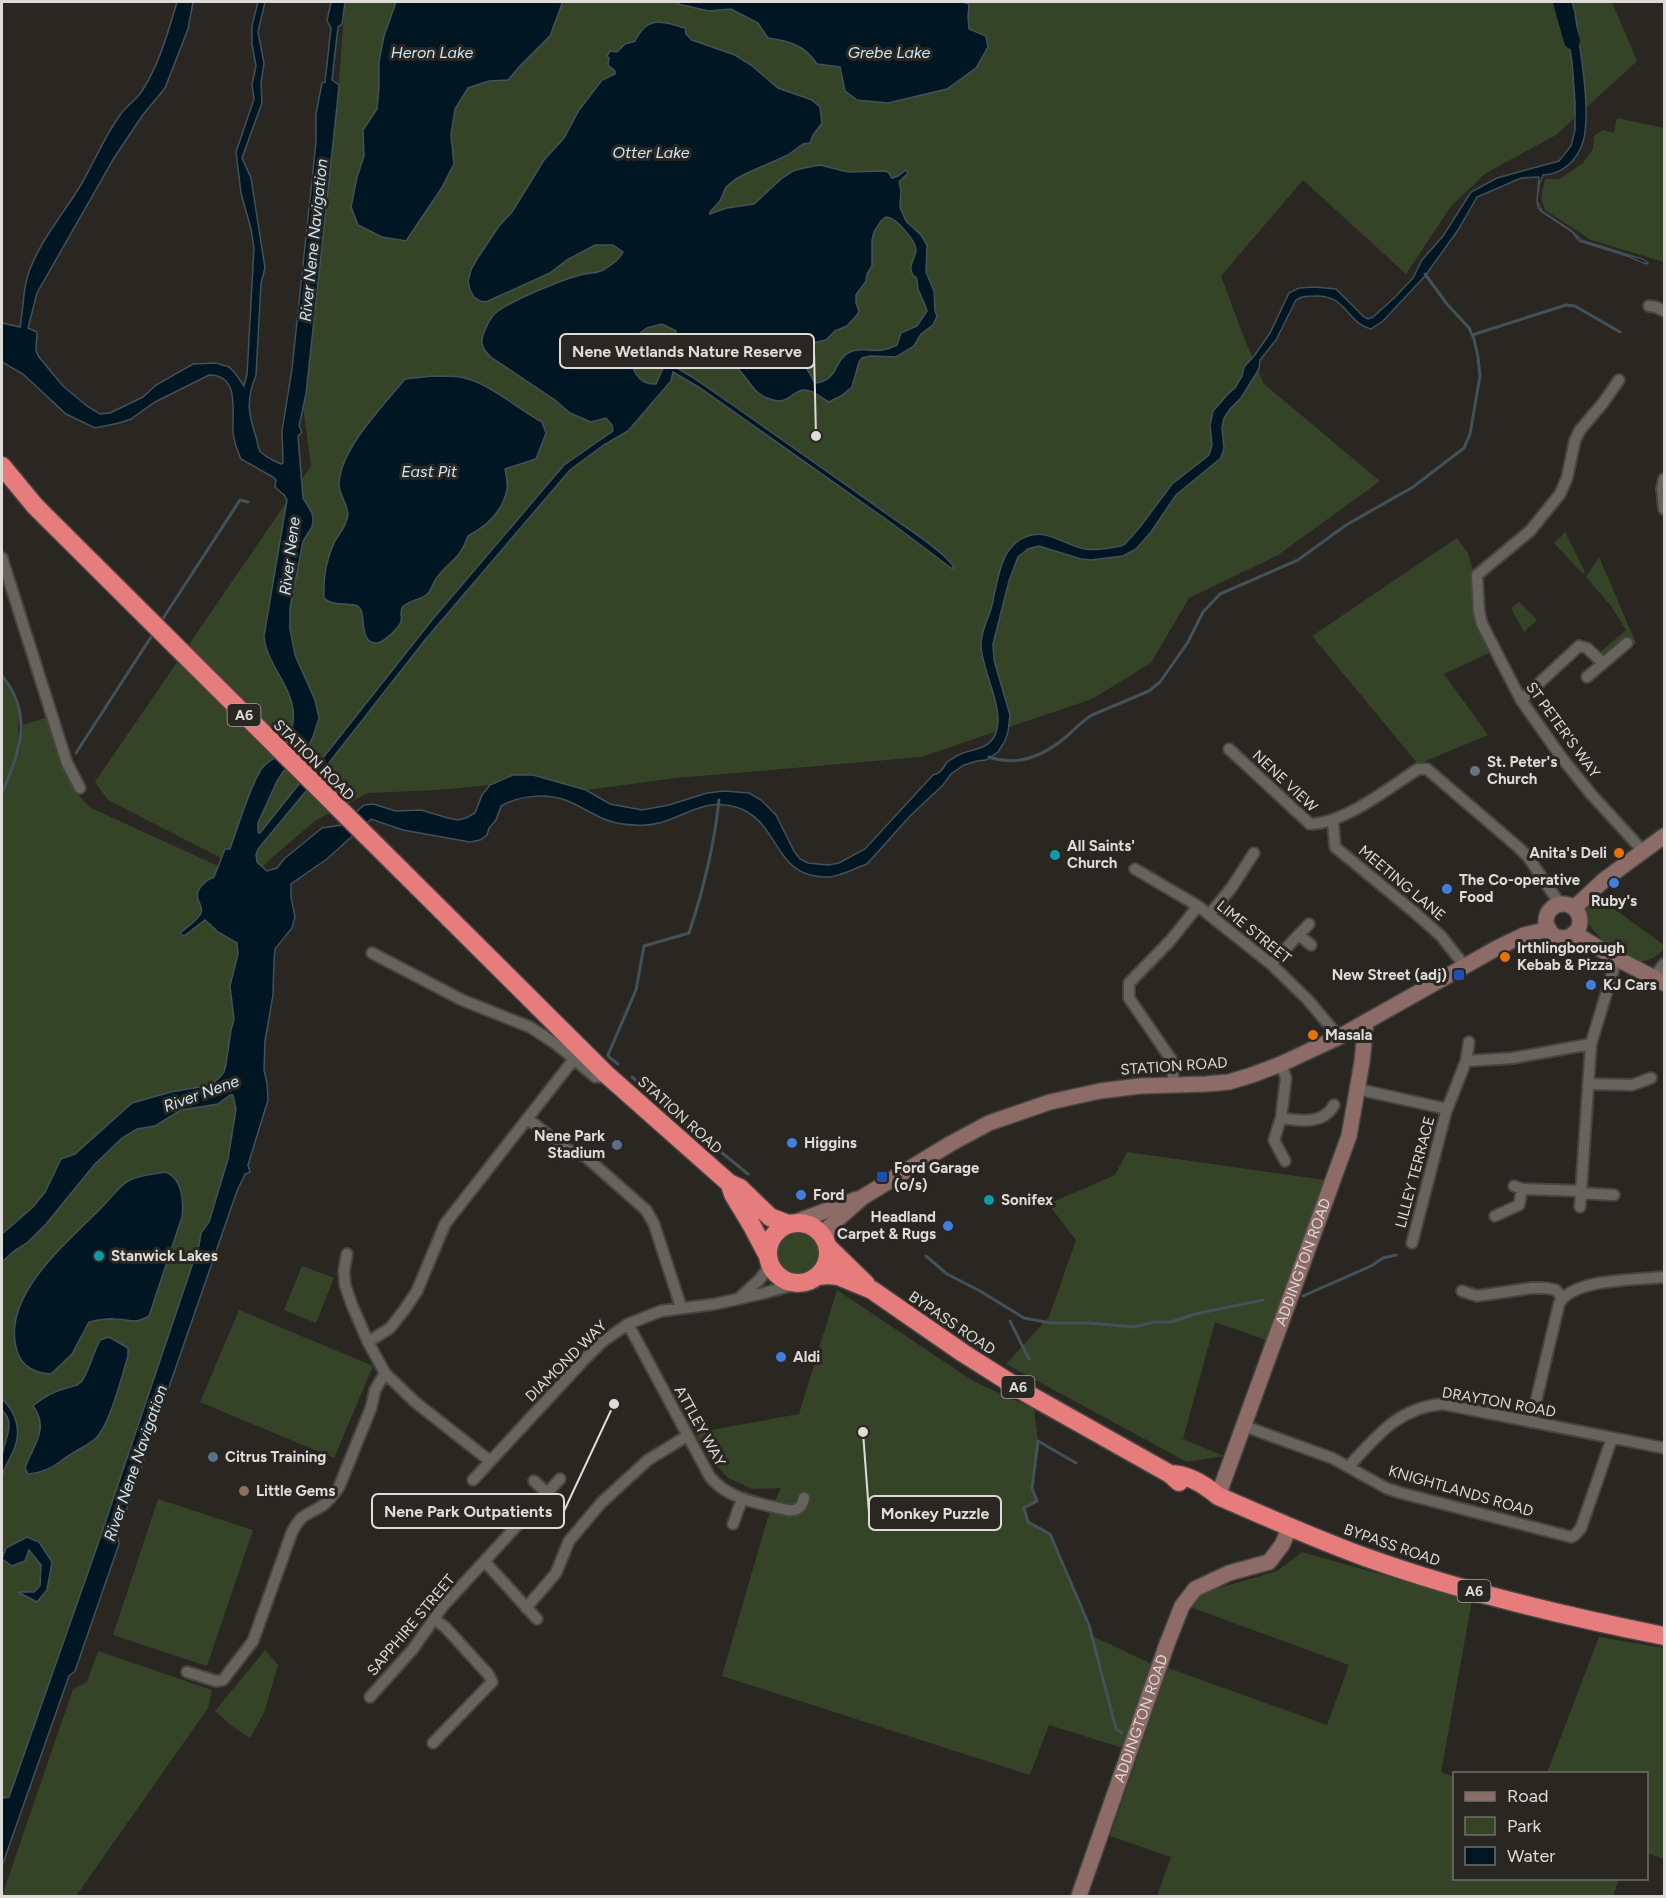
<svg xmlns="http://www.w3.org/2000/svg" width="1666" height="1898" font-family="Figtree,sans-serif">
<rect width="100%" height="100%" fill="#2a2722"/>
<path fill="#354427" d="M345 2H1612L1637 61 1556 135 1486 173 1451 206 1406 274 1303 180 1221 276 1244 338 1264 384 1380 481 1278 555 1189 598 1151 663 1092 699 921 757 676 778 586 790 533 775H513L490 785 437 790 368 793 316 820 267 862 253 877 223 859 108 800 95 782 311 466 303 406 313 329 337 106Z
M1617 118 1664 128V262L1591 240 1545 210 1541 198 1545 179H1560L1583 163 1593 149 1594 136 1603 130 1614 133Z
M1565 532 1585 572 1583 574 1554 543Z
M1457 538 1468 553 1473 571 1475 614 1481 634 1491 652 1444 674 1488 735 1418 764 1312 636Z
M1599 557 1636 643 1632 646 1623 642 1604 658 1599 653 1626 630 1611 606 1586 577Z
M1519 602 1537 620 1524 632 1511 608Z
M2 678 12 694 20 715 18 726 19 758 23 725 48 717 67 776 75 792 91 808 218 866 214 877 197 896 202 909 201 914 218 932 237 943 238 954 233 972 234 1020 224 1072 233 1095 236 1109 228 1159 209 1222 201 1233 199 1245 99 1541 2 1820Z
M1595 895 1664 945V949C1658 955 1650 962 1640 961 1631 959 1621 953 1614 948 1595 935 1575 918 1595 895Z
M1127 1152 1325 1180 1269 1341 1215 1322 1183 1439 1224 1456 1187 1462 1006 1364 1049 1317 1076 1240 1048 1204 1115 1175Z
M774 1253a23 23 0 1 1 46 0a23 23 0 1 1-46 0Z
M302 1266 334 1278 316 1323 284 1310Z
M837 1290 973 1381 1034 1409 1038 1441 1032 1488 1037 1501 1024 1508 1028 1522 1050 1534 1092 1636 1152 1664 1126 1749 1049 1725 1030 1775 722 1676 767 1520 781 1488 752 1489 728 1478 711 1460 695 1433 799 1414Z
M239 1310 373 1366 334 1458 200 1402Z
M158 1499 253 1530 207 1666 113 1635Z
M1302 1552 1472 1600 1441 1772 1454 1777V1878L1619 1879 1613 1896H1157L1171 1857 1110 1836 1168 1668 1327 1725 1349 1665 1190 1607 1205 1592 1277 1571Z
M1599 1637 1664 1648V1859L1647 1853 1646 1774 1547 1773Z
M265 1650 278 1665 264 1713 250 1738 233 1727 215 1711Z
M98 1651 212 1690 208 1708 76 1896H2L73 1689 87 1682Z"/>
<path fill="#001622" stroke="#435159" stroke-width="1.5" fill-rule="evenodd" d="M177 2H193L188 29 165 88 142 116 114 158 37 293 28 328 37 332 36 351 39 357 63 386 87 406 100 414 110 413 143 397 156 385 193 364 216 363 229 367 235 373 244 386 247 375 254 248 251 229 241 193 236 152 254 99 252 85 256 66 252 44V26L258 2H265L258 32 264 63 261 83 262 103 242 158 251 178 265 268 261 283 256 375C246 400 248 413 256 437 258 442 257 446 260 451 265 457 274 461 281 464L283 463 282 431 292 369 316 142V114L322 83 325 82 331 28 327 21 331 2H345L342 24 338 27 332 80 339 85 337 106 313 329 306 394 299 426 302 432 298 436 303 498 312 513 313 520 312 527 303 541 290 608V629L295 655 315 700 319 718 313 737 306 750 283 772 277 781 258 823V832L260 833 299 784 322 759 432 620 564 465 613 431 612 425 606 418 591 422 570 413 555 400 492 358C482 349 479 343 485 330 488 323 491 316 498 311 515 299 559 281 580 275 588 273 595 274 603 270 610 266 620 259 623 252L613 245H595L567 260 550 273 486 302 480 301 474 297 470 290 468 281 471 270 477 259 499 226 512 212 544 160 564 138 579 110 602 80 615 74V71L608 65 609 58 607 56 610 51 617 52 625 44 635 41C643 25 651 19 671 24 676 25 679 27 685 28L686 34 692 40 735 55 751 65 778 88 812 100 820 107 822 123 813 135 810 143 803 144 788 155 745 174 736 179 726 187 720 201 710 212V214L727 208 754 204 781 179 793 171 804 168 820 165 848 172 884 171 888 172 892 178 898 176 906 170 908 173 899 182 901 190 900 207 906 221 921 235 927 245 926 272 934 291 935 311 937 316 933 325 921 334 914 346 896 357 870 356 862 358 859 362 852 387 841 396 829 402C821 398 814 390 805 390 792 389 789 408 767 398 753 393 748 378 738 369 731 363 720 362 713 357 704 350 699 341 690 335L685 336 682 350 675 367 692 377C758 422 822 468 887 514 902 525 948 554 954 568H951L894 525 700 388 673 372 671 381 628 431 604 445 570 470 425 640 321 773 258 849 256 855 257 862 267 871 277 868 284 859 322 828 342 825 364 805 373 804 396 811 421 810 448 818 458 820 466 818 475 813 482 795 490 785 513 775H533L586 790 610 804 642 810 669 805 707 793 724 791 749 793 761 800 776 815 794 851 800 859 808 863 828 865 839 863 865 849 933 775C942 773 942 769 947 762 952 759 957 755 963 753 974 749 987 749 994 737 1008 712 981 672 981 644 981 632 987 621 991 609 998 584 998 546 1028 536 1048 529 1066 546 1085 549 1096 551 1109 548 1121 546L1125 544 1140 527 1172 484 1209 455 1212 445 1210 425 1213 411 1228 394 1235 388 1242 376 1244 367 1254 356 1270 333 1289 293 1299 288 1315 287 1336 289 1364 317 1368 319 1373 317 1394 298 1413 278 1422 260 1443 236 1471 192 1497 178 1559 161 1571 146 1575 130V102L1572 62 1562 2H1572L1575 12C1579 45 1592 111 1583 142 1577 161 1562 174 1543 175L1539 185 1537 201 1542 211 1572 231 1581 240 1642 259 1648 263 1646 264 1630 257 1579 241 1572 232 1542 212 1538 208 1537 201 1539 177 1521 178 1477 197 1458 230 1425 276 1383 321 1371 329C1345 322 1347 294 1314 296 1307 296 1302 296 1296 300L1276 340 1260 360 1259 369 1241 398 1230 409 1224 418 1222 428 1224 448 1221 458 1176 495 1151 532 1136 549 1123 556 1091 560 1081 559 1039 546 1028 549 1018 557 1009 581 993 644 994 660 1010 715 1008 732 1005 741 998 752 986 760 977 761 964 765 951 774 943 785 910 816 867 864C855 868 842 876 829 877 771 879 782 821 736 807 697 795 674 829 636 825 625 825 614 823 604 819 592 814 580 806 568 801 546 793 521 795 501 806L496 820 489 828 487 835 480 840 470 842 403 830 371 819 327 859 291 884V897L295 917 292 928 275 949 274 959 273 995 265 1041 264 1070 267 1083 268 1100 248 1165 250 1172 245 1174 237 1191 118 1534 119 1544 75 1671 69 1676 2 1866V1798L9 1797 99 1541 199 1245 201 1233 209 1222 228 1159 236 1109 233 1095H230L218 1104 181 1110 155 1126 137 1129 122 1138 95 1164 46 1224 27 1243 14 1251 2 1262V1234L33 1207 45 1192 61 1159 75 1154 132 1103 171 1092 211 1085 220 1077 224 1072 226 1064 231 1030 234 1020 230 986 238 954 237 943 218 932 205 920 184 936 180 933C186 928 198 920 201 913 203 907 199 904 198 899 195 889 206 880 214 877L225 849H230C239 824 246 798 258 775 261 767 267 763 273 759 288 750 295 725 293 709 289 682 266 663 264 636L287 500 284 495 275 487 276 480 273 477 241 459C237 450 234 442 233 432 232 410 240 375 209 375L155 402 131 419 119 423 95 428 66 414 23 374 2 362V323L20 327C24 307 22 289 30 269 42 238 65 212 82 183 95 160 105 136 120 115 126 107 133 102 139 95 145 88 149 79 153 71 164 49 170 25 177 2ZM886 217C896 217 916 241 916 250 916 258 908 264 912 273 915 281 914 272 917 280 918 283 917 286 918 289 921 297 925 303 927 311L917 326 901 333 897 345C893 347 888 349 883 350 872 352 861 347 850 352 834 359 838 382 815 383L803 362V352L813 343 826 340 835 331 847 326 857 315 859 311 856 303V295L866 281 867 274 872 266V240L874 232 881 221ZM662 324 676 331 674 344 656 384C643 385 635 376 632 364L637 354 639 334 647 328Z
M396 2H561L562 4 550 36 520 66 508 80 489 81 468 88 455 109 451 135 454 164 441 189 406 241 382 237 358 225 351 207 357 177 364 156 363 130 377 109 379 87V61L384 36Z
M676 2H963L969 4 968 17 969 29 986 36 988 47 976 68 947 89 888 103 857 100 845 91 840 67 817 64C804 45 790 41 768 38L758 23 731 9 709 11 678 4Z
M432 376C441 376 451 376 460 377 489 382 516 408 542 422L546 433 536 459 505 469C506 475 508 483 507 489 503 511 487 526 468 536 460 559 452 559 438 576 433 581 432 591 426 595 420 600 406 601 402 608 400 612 402 618 401 622 398 628 385 642 377 643 360 644 365 619 361 610 356 599 334 609 324 598 323 579 326 560 334 543 338 535 345 528 347 519 351 507 338 495 339 483 341 448 383 406 405 379Z
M166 1172C182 1179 184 1200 182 1217L149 1316C133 1325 131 1319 115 1319 106 1318 98 1320 89 1322L72 1354 51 1374C35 1373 22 1367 17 1351 0 1296 67 1243 101 1208 110 1200 119 1185 130 1180 141 1175 155 1174 166 1172Z
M109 1337 128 1348V1356C122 1376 110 1424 96 1438 86 1447 72 1452 61 1461 51 1469 42 1473 28 1474L25 1468C33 1445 50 1429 33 1406 43 1397 54 1391 67 1388 72 1386 76 1387 80 1383 87 1378 94 1350 100 1340Z
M2 1399C17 1413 22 1432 13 1452 9 1461 3 1468 2 1478 1 1471 1 1464 2 1458 3 1442 17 1423 2 1410Z
M27 1537 39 1542 52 1562 47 1590 37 1602 18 1592H34L40 1586 41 1565 29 1550 25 1561 12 1566 2 1559 6 1548Z"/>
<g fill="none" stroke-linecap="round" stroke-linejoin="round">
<path stroke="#435159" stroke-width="3" d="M1472 335 1566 305 1575 306 1620 332
M160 623 240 500 248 502
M2 676C34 715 20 751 2 793
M76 753 153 634
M989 757C1018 767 1044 756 1067 736 1075 729 1082 721 1092 715L1149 691 1160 682 1188 642 1203 612 1220 594 1298 560 1346 525 1413 487 1464 448 1470 434 1480 376 1478 357 1474 339 1469 328 1447 304 1425 274
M618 1064 609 1057 608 1055 636 990 644 946 689 933C704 888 714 847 719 800
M632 1077 673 1113 748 1174
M926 1256 947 1274 980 1291 1024 1318 1051 1323H1089L1134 1327 1154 1322H1171L1195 1314 1263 1300
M1303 1296 1371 1266 1383 1258 1396 1255
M1010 1321 1029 1359
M1076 1463 1038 1441 1032 1488 1037 1501 1024 1508 1028 1522 1050 1534 1089 1625 1116 1729 1122 1733"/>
<path stroke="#001622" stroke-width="16" d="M1561 2 1572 41"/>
<defs>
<path id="street" d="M1649 306 1656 307 1664 311
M1619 380 1603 403 1580 430 1575 440 1567 478 1560 494 1530 531 1477 575 1479 612 1482 624 1521 700 1562 758 1591 794 1644 852
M1664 479 1662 489 1664 509
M2 558 67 763 80 788
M1587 677 1627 643
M1521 700 1579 646 1587 648 1603 663
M1229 749 1310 824C1344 824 1390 787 1418 769H1427L1518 847 1528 857 1560 904
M1333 820 1335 847 1414 912 1441 936 1464 965
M1135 869 1198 906 1271 964 1308 1000 1339 1037
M1209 915 1232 887 1254 853
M1299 935 1311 945
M372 953 462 1000 530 1027 556 1044 595 1077H600L606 1074
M1271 964 1309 924
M1654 977 1664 964
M1466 1061 1513 1058 1591 1044
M1281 1064 1286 1078 1281 1118 1274 1140 1285 1161
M1588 1084 1632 1085 1651 1078
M1173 1086V1062L1129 998V983L1170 941 1198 906
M1357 1089 1447 1109
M1281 1118C1300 1121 1323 1125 1334 1105
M528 1119 566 1149 586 1157 646 1210 654 1224 681 1307
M1514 1186 1522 1189 1581 1191
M1581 1193 1614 1195
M1580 1207 1591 1044 1617 958
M1495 1216 1519 1205 1522 1189
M1412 1243 1446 1112 1466 1061 1469 1042
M347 1254 344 1270 345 1285 352 1305 368 1342 385 1373 415 1402 490 1461
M1462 1291 1477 1296 1532 1288H1546L1556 1290 1562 1298
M739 1298 759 1280 770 1266
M628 1324 710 1477C729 1500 759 1503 787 1510 797 1511 802 1508 804 1498
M368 1342 390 1328 405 1309 417 1291 445 1224 574 1059
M1531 1422 1559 1304C1572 1278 1637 1280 1664 1277
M1244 1426 1332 1458 1386 1488 1401 1493 1571 1537 1575 1535 1581 1528 1612 1438
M1349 1466C1377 1436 1398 1408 1442 1404L1664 1448
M473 1480 582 1362 602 1342 628 1324 661 1311 715 1304 760 1294 801 1283
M534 1481 547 1493
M733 1524 742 1499
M485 1562 537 1619
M526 1608 556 1573 569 1541 601 1503 648 1460 687 1436
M187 1672 216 1681 223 1680 253 1641 292 1532C302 1513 306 1516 322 1506 329 1501 334 1494 339 1487L371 1408 375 1390 385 1373
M370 1697 413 1649 443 1606 560 1479
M433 1743 492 1682 488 1674 445 1627 434 1619"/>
<g id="secondary">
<circle cx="1563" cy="921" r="17"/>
<path d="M1574 908 1604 880 1664 836"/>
<path d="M1574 933 1610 955 1664 983"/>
<path d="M793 1223 857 1199"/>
<path d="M825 1240 829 1227 863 1197 950 1144 989 1123 1050 1102 1100 1091 1140 1086 1206 1084 1229 1082 1252 1075 1281 1064 1339 1037 1497 948 1524 935 1549 929"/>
<path id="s1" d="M1218 1496 1349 1136 1362 1062 1366 1022"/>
<path id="s2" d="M1079 1896 1167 1644 1182 1606 1195 1589 1229 1573 1269 1562 1282 1545 1290 1527"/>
</g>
<path id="highway" d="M2 466 35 506 606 1074 729 1183 740 1188 770 1217 788 1224
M730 1185 733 1194 751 1224 768 1256
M768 1253a30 30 0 1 1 60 0a30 30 0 1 1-60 0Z
M827 1246 866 1284
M817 1276 829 1275 838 1276 872 1290 963 1353 1026 1393 1170 1474 1179 1482
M1170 1474C1188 1474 1205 1485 1218 1496 1267 1517 1315 1539 1365 1557 1462 1592 1564 1616 1664 1636"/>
</defs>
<use href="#street" stroke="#474541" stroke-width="14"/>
<use href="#secondary" stroke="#474541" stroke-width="18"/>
<use href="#highway" stroke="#474541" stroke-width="21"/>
<use href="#street" stroke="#66645d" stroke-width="10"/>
<use href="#secondary" stroke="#8d6b66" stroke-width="15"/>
<use href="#highway" stroke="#e77c7c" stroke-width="18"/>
</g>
<circle fill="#6b7280" stroke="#2a2722" stroke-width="2" cx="1475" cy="771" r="6"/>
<g fill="#e8710a" stroke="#2a2722" stroke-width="2">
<circle cx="1619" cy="853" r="6"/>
<circle cx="1505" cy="957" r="6"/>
<circle cx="1313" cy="1035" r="6"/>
</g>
<g fill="#0f9aa8" stroke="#2a2722" stroke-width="2">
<circle cx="1055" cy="855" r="6"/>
<circle cx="989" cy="1200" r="6"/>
<circle cx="99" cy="1256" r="6"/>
</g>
<g fill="#3f7fe0" stroke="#2a2722" stroke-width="2">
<circle cx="1614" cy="883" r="6"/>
<circle cx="1447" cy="889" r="6"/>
<circle cx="1591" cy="985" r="6"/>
<circle cx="792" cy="1143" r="6"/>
<circle cx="801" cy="1195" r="6"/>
<circle cx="948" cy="1226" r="6"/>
<circle cx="781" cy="1357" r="6"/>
</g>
<g fill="#1a4fb4" stroke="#2a2722" stroke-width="2">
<rect x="1453" y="969" width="12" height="12" rx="3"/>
<rect x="876" y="1171" width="12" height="12" rx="3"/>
</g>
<g fill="#5c6f8a" stroke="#2a2722" stroke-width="2">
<circle cx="617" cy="1145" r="6"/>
<circle cx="213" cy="1457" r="6"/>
</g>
<circle fill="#8d6e63" stroke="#2a2722" stroke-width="2" cx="244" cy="1491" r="6"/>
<g text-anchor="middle" stroke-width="6" stroke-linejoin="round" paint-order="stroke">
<g fill="#2a2722" stroke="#a8a6a2" stroke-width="1.5">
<rect x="227.5" y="704" width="33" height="22" rx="4.5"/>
<rect x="1001.5" y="1376" width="33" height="22" rx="4.5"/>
<rect x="1457.5" y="1580" width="33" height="22" rx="4.5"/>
</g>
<g font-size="14" font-weight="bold" fill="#dedcd9">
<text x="244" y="720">A6</text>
<text x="1018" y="1392">A6</text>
<text x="1474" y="1596">A6</text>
</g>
<g font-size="15" fill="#dedcd9" stroke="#2a2722">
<text transform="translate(1563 730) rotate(54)" y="5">ST PETER'S WAY</text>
<text transform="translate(314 760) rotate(45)" y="5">STATION ROAD</text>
<text transform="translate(1285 781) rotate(43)" y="5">NENE VIEW</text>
<text transform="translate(1402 883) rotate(40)" y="5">MEETING LANE</text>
<text transform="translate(1254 932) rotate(39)" y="5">LIME STREET</text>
<text transform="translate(1174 1066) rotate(-4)" y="5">STATION ROAD</text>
<text transform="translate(680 1115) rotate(42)" y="5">STATION ROAD</text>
<text transform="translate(1415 1172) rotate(-75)" y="5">LILLEY TERRACE</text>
<text dy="5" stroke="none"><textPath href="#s1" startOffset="249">ADDINGTON ROAD</textPath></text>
<text transform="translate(952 1323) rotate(34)" y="5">BYPASS ROAD</text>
<text transform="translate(566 1361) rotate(-45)" y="5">DIAMOND WAY</text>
<text transform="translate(1499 1402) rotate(10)" y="5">DRAYTON ROAD</text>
<text transform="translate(700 1426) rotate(61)" y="5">ATTLEY WAY</text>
<text transform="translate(1461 1491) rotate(16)" y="5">KNIGHTLANDS ROAD</text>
<text transform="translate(1392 1545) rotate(19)" y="5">BYPASS ROAD</text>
<text transform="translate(411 1625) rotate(-50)" y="5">SAPPHIRE STREET</text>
<text dy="5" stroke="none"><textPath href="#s2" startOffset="188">ADDINGTON ROAD</textPath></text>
</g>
<g font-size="15" font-weight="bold" fill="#dedcd9" stroke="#2a2722" text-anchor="start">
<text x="1487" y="767">St. Peter's<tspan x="1487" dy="17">Church</tspan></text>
<text x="1067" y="851">All Saints'<tspan x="1067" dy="17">Church</tspan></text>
<text x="1607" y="858" text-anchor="end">Anita's Deli</text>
<text x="1459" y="885">The Co-operative<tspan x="1459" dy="17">Food</tspan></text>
<text x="1614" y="906" text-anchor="middle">Ruby's</text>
<text x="1517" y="953">Irthlingborough<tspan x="1517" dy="17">Kebab &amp; Pizza</tspan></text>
<text x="1447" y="980" text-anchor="end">New Street (adj)</text>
<text x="1603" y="990">KJ Cars</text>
<text x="1325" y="1040">Masala</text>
<text x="605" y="1141" text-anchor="end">Nene Park<tspan x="605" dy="17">Stadium</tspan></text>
<text x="804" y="1148">Higgins</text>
<text x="894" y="1173">Ford Garage<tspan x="894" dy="17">(o/s)</tspan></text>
<text x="813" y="1200">Ford</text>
<text x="1001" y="1205">Sonifex</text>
<text x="936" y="1222" text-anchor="end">Headland<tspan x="936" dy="17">Carpet &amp; Rugs</tspan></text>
<text x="111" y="1261">Stanwick Lakes</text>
<text x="793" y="1362">Aldi</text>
<text x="225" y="1462">Citrus Training</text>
<text x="256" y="1496">Little Gems</text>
</g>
<g font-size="16" font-style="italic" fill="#cae8f8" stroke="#2a2722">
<text x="432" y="58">Heron Lake</text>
<text x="889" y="58">Grebe Lake</text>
<text x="651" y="158">Otter Lake</text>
<text transform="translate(313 240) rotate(-84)" y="6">River Nene Navigation</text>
<text x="429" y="477">East Pit</text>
<text transform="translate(289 556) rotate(-83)" y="6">River Nene</text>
<text transform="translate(201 1093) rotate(-20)" y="6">River Nene</text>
<text transform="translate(135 1463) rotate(-71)" y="6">River Nene Navigation</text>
</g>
</g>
<path fill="none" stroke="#dedcd9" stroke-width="2" d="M816 436L814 351M614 1404L564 1511M863 1432L869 1513"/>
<g fill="#dedcd9" stroke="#2a2722" stroke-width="2">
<circle cx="816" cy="436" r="6"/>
<circle cx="614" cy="1404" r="6"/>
<circle cx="863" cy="1432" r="6"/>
</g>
<g fill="#2a2722" stroke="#dedcd9" stroke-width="2">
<rect x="560" y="334" width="254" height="34" rx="6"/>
<rect x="372" y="1494" width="192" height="34" rx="6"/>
<rect x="869" y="1496" width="132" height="34" rx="6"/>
</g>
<g font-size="16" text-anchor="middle" font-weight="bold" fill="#dedcd9">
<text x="687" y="357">Nene Wetlands Nature Reserve</text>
<text x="468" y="1517">Nene Park Outpatients</text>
<text x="935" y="1519">Monkey Puzzle</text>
</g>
<rect width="1666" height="1898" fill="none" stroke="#dedcd9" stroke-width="6"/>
<rect x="1453" y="1772" width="195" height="108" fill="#2a2722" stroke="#726f6b" stroke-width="1.5"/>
<rect x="1465" y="1792" width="30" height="9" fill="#8d6b66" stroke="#726f6b" stroke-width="1.5"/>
<text x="1507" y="1802" font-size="18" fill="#dedcd9">Road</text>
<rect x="1465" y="1817" width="30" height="18" fill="#354427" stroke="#726f6b" stroke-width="1.5"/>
<text x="1507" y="1832" font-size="18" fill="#dedcd9">Park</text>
<rect x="1465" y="1847" width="30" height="18" fill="#001622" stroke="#726f6b" stroke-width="1.5"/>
<text x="1507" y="1862" font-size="18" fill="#dedcd9">Water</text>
</svg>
